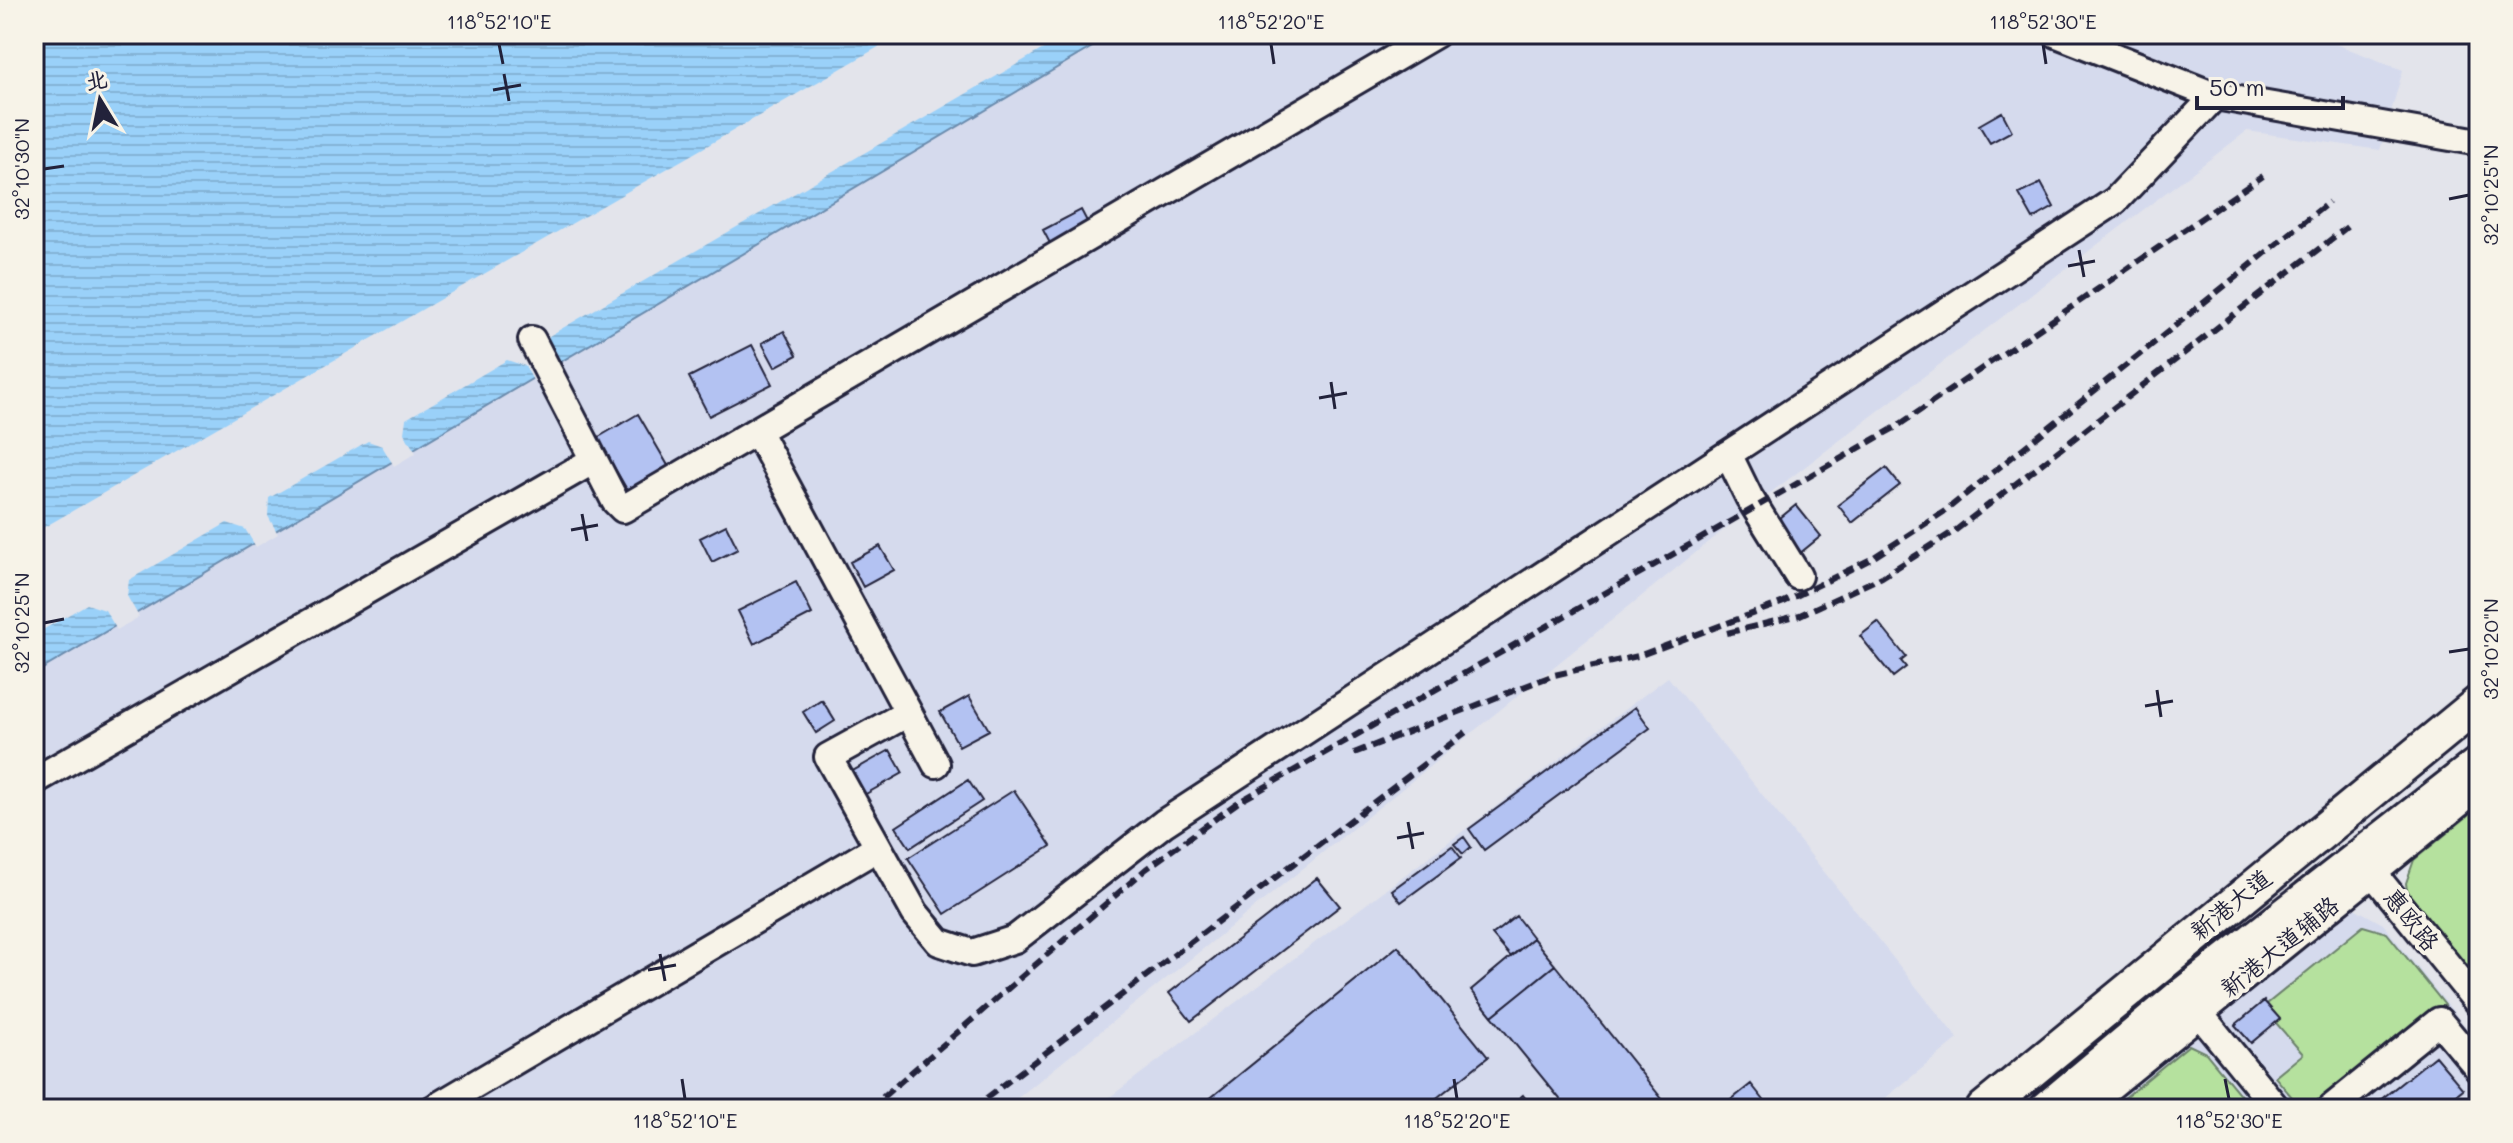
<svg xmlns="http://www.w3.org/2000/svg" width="2513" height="1143" font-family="Mali,'LXGW WenKai TC',sans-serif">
<defs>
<pattern id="water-rules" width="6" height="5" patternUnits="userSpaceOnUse" patternTransform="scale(2)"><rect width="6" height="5" fill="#9ad1f9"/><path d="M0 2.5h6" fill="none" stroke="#84b3d6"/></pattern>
</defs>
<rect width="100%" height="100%" fill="#e3e4eb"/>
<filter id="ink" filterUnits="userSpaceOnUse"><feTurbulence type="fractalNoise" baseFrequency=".0125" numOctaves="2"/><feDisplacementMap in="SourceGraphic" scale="16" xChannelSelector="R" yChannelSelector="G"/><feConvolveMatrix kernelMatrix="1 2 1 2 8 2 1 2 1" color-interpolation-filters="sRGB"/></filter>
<g filter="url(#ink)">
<path fill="#d5daed" d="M881 34H2310L2403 70 2380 150 2247 131 1761 500 1004 1109H34V519Z
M1668 677 1958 1039 1872 1109H1094Z
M2354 908 2383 924 2479 1044V1109H2099L2331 918Z"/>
<path fill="#b5e19e" stroke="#6c826c" stroke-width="2" d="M2479 807V987L2408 898 2406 883 2414 860Z
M2363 926 2387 933 2445 1005 2315 1109H2302L2275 1077 2303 1054 2276 1023 2279 1019 2267 1004Z
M2189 1045 2206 1053 2252 1109H2111Z"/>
<path fill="url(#water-rules)" stroke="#6a8bad" stroke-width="2" d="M34 34H1114L34 674Z"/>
<path fill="#e3e4eb" d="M901 34H1069L549 336 547 353 557 369 534 382 525 366 507 360 406 419 404 433 416 453 394 466 382 446 368 441 269 498 268 516 278 534 256 547 245 529 227 523 129 580 127 596 139 617 117 630 105 610 87 604 34 635V533Z"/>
<path fill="#b3c2f2" stroke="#22223b" stroke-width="2" d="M2002 112 2012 131 1990 143 1979 125Z
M2041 183 2054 207 2033 219 2019 194Z
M1081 210 1092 231 1054 251 1043 230Z
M784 331 797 355 775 367 762 343Z
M752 345 772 384 709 416 689 377Z
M638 414 670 469 629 493 597 438Z
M1886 468 1900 485 1852 523 1838 505Z
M1796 505 1821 536 1799 554 1774 523Z
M726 525 738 549 712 562 700 538Z
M880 546 894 570 863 587 850 562Z
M796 582 812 614 754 644 738 611Z
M1878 622 1906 657 1901 661 1906 667 1893 677 1860 636Z
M969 696 989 730 959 746 940 712Z
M822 700 835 721 816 733 803 712Z
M1635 707 1650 728 1484 850 1469 829Z
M890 750 903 773 864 795 851 772Z
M968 780 982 801 910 848 896 827Z
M1014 790 1051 846 945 914 908 858Z
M1464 837 1471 847 1463 854 1454 844Z
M1452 846 1461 858 1401 902 1392 890Z
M1317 878 1340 906 1191 1021 1169 993Z
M1516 916 1533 938 1511 957 1492 935Z
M1533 938 1555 965 1492 1016 1471 990Z
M1398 946 1488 1057 1423 1109H1197Z
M1555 965 1670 1109H1568L1492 1016Z
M2264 1001 2280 1019 2251 1043 2235 1025Z
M2435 1056 2463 1089 2446 1103 2451 1109H2369Z
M1751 1084 1771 1109H1737L1731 1100Z
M1523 1095 1530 1104 1524 1109H1506Z
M1731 1100 1737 1109H1720Z
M1432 1101 1438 1109H1423Z"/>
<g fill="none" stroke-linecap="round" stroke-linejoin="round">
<defs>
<path id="minor" d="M2057 34 2215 96 2479 142
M532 340 615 501 623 509 1436 34
M757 431 936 764
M1728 454 1749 497 1798 576
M908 713 828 757 915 913 939 942 972 953 1015 939 1164 823 2115 201 2215 96
M34 781 594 460
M2373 873 2479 1004
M2199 1013 2277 1109
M433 1109 877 848
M2082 1109 2479 787
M2330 1109 2439 1021 2479 1069"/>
<path id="major" d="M1984 1109 2479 703
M2047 1109 2178 999 2479 764"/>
</defs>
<use href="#minor" stroke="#22223b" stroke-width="32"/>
<use href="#major" stroke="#22223b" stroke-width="40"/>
<use href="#minor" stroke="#f7f3e8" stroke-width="26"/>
<use href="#major" stroke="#f7f3e8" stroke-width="34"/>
<path stroke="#22223b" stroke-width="6" stroke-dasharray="12 6" stroke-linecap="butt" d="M1727 633 1800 615 1882 577 1956 530 2347 227
M1354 753 1554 675 1638 656 1784 602 1871 559 1945 511 2329 202
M869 1109 1146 869 1237 803 1896 427 2263 176
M972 1109 1466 732"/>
</g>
</g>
<path fill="none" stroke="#22223b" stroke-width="3" d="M499 44 503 64M1271 44 1274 64M2043 44 2046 64M504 74 509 101M493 90 521 85M44 169 64 166M2449 199 2469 195M2079 250 2084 277M2068 266 2095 261M1331 382 1335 409M1319 398 1347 393M582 514 587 541M571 530 598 525M44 623 64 619M2449 652 2469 649M2157 690 2161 717M2145 706 2173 701M1408 822 1413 849M1397 838 1424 833M660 954 665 981M648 970 676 965M682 1079 685 1099M1454 1079 1457 1099M2225 1079 2229 1099"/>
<g text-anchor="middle" stroke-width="8" stroke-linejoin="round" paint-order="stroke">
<g font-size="24" fill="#22223b" stroke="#f7f3e8">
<text transform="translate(2231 905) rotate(-39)" y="8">新港大道</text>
<text transform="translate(2411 920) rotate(51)" y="8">惠欧路</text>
<text transform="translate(2280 947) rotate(-39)" y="8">新港大道辅路</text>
</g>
</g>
<rect width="2513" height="1143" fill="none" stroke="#f7f3e8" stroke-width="88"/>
<g transform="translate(100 100) rotate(350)" stroke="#f7f3e8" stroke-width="6" paint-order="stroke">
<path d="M0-6L14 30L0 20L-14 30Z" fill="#22223b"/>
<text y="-12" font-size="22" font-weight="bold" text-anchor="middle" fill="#22223b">北</text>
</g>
<path d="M2197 96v12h146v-12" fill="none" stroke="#22223b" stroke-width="4"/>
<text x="2209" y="96" font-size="24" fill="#22223b" stroke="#f7f3e8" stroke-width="6" paint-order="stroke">50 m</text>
<rect x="44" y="44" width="2425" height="1055" fill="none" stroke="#22223b" stroke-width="3"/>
<g font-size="20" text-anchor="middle" fill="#22223b">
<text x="499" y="29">118°52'10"E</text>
<text x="1271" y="29">118°52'20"E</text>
<text x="2043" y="29">118°52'30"E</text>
<text transform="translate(22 169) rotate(-90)" y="7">32°10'30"N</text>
<text transform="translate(2491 195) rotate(-90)" y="7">32°10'25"N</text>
<text transform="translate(22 623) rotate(-90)" y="7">32°10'25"N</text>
<text transform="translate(2491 649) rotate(-90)" y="7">32°10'20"N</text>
<text x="685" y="1128">118°52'10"E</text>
<text x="1457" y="1128">118°52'20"E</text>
<text x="2229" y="1128">118°52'30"E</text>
</g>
</svg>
